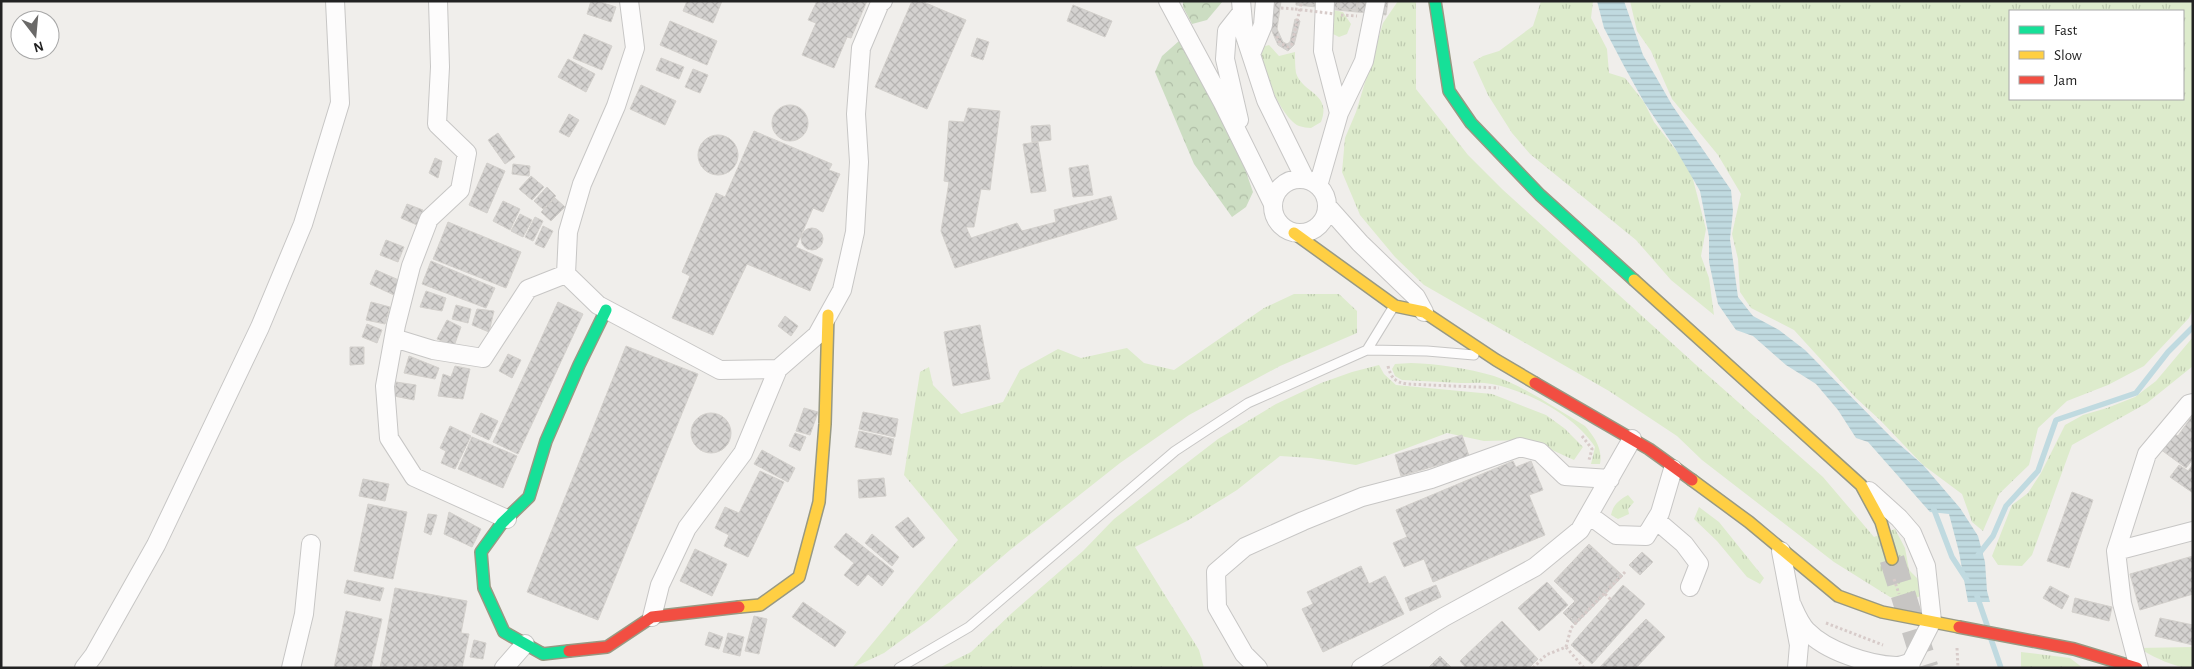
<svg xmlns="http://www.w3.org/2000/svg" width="2194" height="669" font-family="'Alegreya Sans',sans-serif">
<defs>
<pattern id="grass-tufts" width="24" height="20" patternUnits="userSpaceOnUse" patternTransform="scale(1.25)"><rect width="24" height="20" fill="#ddebcc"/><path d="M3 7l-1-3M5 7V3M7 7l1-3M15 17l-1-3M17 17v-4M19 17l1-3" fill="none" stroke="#bdc9af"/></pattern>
<pattern id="forest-crowns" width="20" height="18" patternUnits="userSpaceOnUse" patternTransform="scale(1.25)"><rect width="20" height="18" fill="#ccddc2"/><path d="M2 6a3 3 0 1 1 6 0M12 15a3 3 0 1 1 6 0" fill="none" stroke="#afbda6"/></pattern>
<pattern id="water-rules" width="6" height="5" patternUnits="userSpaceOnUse" patternTransform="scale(1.25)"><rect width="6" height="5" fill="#c0dae0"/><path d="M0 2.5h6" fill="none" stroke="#a5bbc0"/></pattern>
<pattern id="building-cross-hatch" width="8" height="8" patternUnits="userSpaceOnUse" patternTransform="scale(1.25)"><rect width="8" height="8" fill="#d4d2d0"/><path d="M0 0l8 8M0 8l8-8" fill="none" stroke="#b6b4b2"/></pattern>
</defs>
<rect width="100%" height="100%" fill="#f0eeeb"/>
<path fill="url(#grass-tufts)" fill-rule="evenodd" d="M1398 1H1416V89L1468 155 1502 189 1695 364 1823 477 1874 537 1895 529 1905 548 1909 570 1918 579 1920 596 1909 602 1890 597 1834 562 1702 460 1677 436 1609 391 1424 285 1395 257 1360 215 1342 172 1345 138 1356 112 1383 23Z
M1541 1H1593L1591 18 1607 49 1609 73 1625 78 1644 102 1654 122 1690 168 1706 229 1701 256 1709 278 1714 315 1671 280 1636 240 1530 154 1512 133 1488 95 1473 62 1483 56 1499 51 1533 26Z
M1630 1H2193V309L2189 318 2144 366 2108 385 2067 401 2038 428 2029 465 1999 494 1983 531 1972 522 1962 494 1923 465 1880 420 1856 398 1794 330 1751 308 1740 292 1738 259 1732 234 1741 194 1718 155 1672 99 1651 51 1637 31ZM2183 11V99H2010V11Z
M1333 10 1343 12 1351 24 1347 34 1339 37 1333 34 1331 30Z
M1269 45 1279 56 1295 52C1295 59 1295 67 1296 73 1303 94 1332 93 1321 122L1311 128C1307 128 1303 127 1299 126 1280 117 1264 71 1258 52L1262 47Z
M1294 294H1339L1357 311V333L1280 366 1189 415 1120 463 1010 550 929 620 884 653 852 668 958 540 904 475 920 372 929 367 933 385 961 414 1003 402 1020 370 1058 349 1081 358 1127 348 1144 363 1174 370 1264 308Z
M2193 337V366L2147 403 2072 445 2032 555 2022 566 1998 565 1992 556 2012 505 2028 493 2041 473 2065 425 2083 415 2107 408 2135 397 2156 381Z
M1411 363C1439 364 1467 368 1494 376 1526 387 1556 409 1585 426 1594 436 1603 449 1600 464H1591L1595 447C1575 416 1528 391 1492 384 1482 382 1471 383 1461 383 1441 382 1422 381 1402 380L1395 376 1392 369 1395 364Z
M1379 365 1384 374 1396 385 1492 394 1546 415 1564 428 1583 447 1574 460 1530 440 1484 441 1447 433 1386 456 1356 465 1311 458 1280 456 1237 490 1187 521 1135 547 1199 650 1204 668H939L971 652 1012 613 1083 551 1114 519 1218 439 1276 404 1321 383 1352 372Z
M1628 495 1634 502 1628 509 1629 514 1618 519 1611 515C1613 505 1619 500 1628 495Z
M1699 507 1719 522 1764 578 1760 584 1747 577 1717 541 1694 519Z
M2193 647V668C2175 668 2153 657 2139 648Z
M2021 652 2070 658 2083 668H2021Z"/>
<path fill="url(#forest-crowns)" d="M1183 1H1223L1207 20 1192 24 1183 7Z
M1179 41 1197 67 1229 123 1253 192 1246 207 1232 217 1194 164 1155 72 1162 56Z"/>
<path fill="url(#water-rules)" d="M1597 1H1624L1643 55 1656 77 1672 105 1731 190 1733 211 1730 239 1738 297 1753 316 1779 330 1805 350 1891 437 1923 465 1960 508 1978 536 1985 562 1987 591 1990 602H1968L1959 552 1949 514 1930 512 1868 442 1856 438 1838 410 1816 384 1786 365 1753 336 1736 330 1718 304 1709 262V237L1700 191 1675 148 1644 102 1624 66 1604 28Z"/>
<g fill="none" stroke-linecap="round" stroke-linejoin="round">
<path stroke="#c0dae0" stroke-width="5.5" d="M1933 507 1952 557 1967 580
M1978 555 1993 536 2006 506 2038 471 2056 420 2136 393 2168 352 2193 327
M1977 596 1987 625
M1991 639 2001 668"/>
</g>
<path fill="url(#building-cross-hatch)" stroke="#d3d0cc" d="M591 1H597L616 7 611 22 587 14Z
M687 1H722L713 23 683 11Z
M817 1H867L851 38 847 37 834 68 802 55 816 23 808 20Z
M912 1H921L966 20 927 109 875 87Z
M1275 1H1281L1277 29 1283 42 1287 44 1290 42 1295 19 1300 21 1294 45 1288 51 1278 45 1271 29Z
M1296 1H1318L1317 7 1296 5Z
M1298 1H1316L1315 5 1297 3Z
M1318 1H1338L1337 10 1317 7Z
M1338 1H1358L1357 12 1337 10Z
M1340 1H1357L1356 10 1339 8Z
M1358 1H1370L1368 13 1357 12Z
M1370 1H1388L1386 15 1368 13Z
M1073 5 1112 21 1105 37 1067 21Z
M670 21 717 41 707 65 660 45Z
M584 34 612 46 602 70 573 58Z
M977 38 989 42 983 60 971 56Z
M661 58 684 67 679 79 656 70Z
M568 59 595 74 586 92 558 77Z
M693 69 708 75 700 93 685 87Z
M641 85 676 101 665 125 630 109Z
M772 123a18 18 0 1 1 36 0a18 18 0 1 1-36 0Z
M968 108 1000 111 990 190 981 189 974 227H966L971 238 1017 223 1022 231 1056 222 1054 210 1111 196 1117 219 955 268 941 231 949 182 944 181 949 121 964 122Z
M569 114 579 120 569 137 559 132Z
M1050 125 1051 140 1032 142 1031 126Z
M754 131 832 164 829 170 840 174 823 212 813 208 796 247 823 259 810 291 747 264 713 335 672 318 690 276 682 272 716 193 725 197Z
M498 133 515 157 505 164 488 140Z
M698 155a20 20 0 1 1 40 0a20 20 0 1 1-40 0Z
M1038 142 1046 191 1031 193 1023 144Z
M435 158 442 161 438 178 429 173Z
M487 163 505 171 487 213 469 205Z
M513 164 530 166 529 176 512 174Z
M1088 165 1093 195 1073 197 1069 168Z
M531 176 544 187 532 200 519 189Z
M547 187 556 196 543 209 534 201Z
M555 198 565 207 551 221 541 212Z
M503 201 520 209 510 230 493 221Z
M407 204 423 210 417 225 401 218Z
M520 214 532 220 523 237 511 231Z
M535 217 543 221 533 241 525 237Z
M448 222 521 252 506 288 433 259Z
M543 226 553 231 544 248 535 244Z
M801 239a11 11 0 1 1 22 0a11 11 0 1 1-22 0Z
M386 240 404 247 398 262 380 255Z
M431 261 495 288 486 308 422 284Z
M376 270 401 281 394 295 370 284Z
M426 291 446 298 442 311 420 307Z
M371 302 390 307 385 324 366 320Z
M558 302 583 314 518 454 493 442Z
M456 305 471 309 468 323 452 319Z
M477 309 494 311 489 332 472 325Z
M785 316 798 326 791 336 778 326Z
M447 320 461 327 454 346 437 339Z
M367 324 382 330 377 343 362 337Z
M980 325 990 379 953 386 944 332Z
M626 346 698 374 598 620 527 592Z
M350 347H364V364L350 365Z
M508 354 521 360 512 378 499 371Z
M409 356 439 368 435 379 404 373Z
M455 366 470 369 463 399 438 396 443 374 451 377Z
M396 382 416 385 414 400 394 396Z
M804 408 818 412 810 435 796 431Z
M863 412 898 419 895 437 859 429Z
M481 413 498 421 489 440 472 432Z
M691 433a20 20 0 1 1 40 0a20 20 0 1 1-40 0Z
M2192 416 2193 459 2186 468 2160 449 2173 433 2178 436Z
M450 426 471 436 455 469 441 463 446 451 440 448Z
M859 431 894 439 891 455 855 447Z
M795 433 806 437 800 451 789 446Z
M1462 435 1469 456 1401 476 1395 455Z
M472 437 517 456 503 488 458 469Z
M762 450 795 468 788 482 754 464Z
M1513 461 1516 467 1531 461 1543 490 1529 495 1545 535 1433 582 1424 559 1404 567 1393 543 1407 537 1396 510Z
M2193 464V493L2170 477 2179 465 2188 471Z
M760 471 784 482 748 557 724 546 729 535 715 528 725 507 739 513Z
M884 478 886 496 859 498 858 480Z
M363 479 389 484 385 501 359 496Z
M2072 492 2093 500 2069 568 2047 561Z
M368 504 407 512 393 579 354 571Z
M449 512 481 529 472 547 444 534Z
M428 514 437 515 431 535 424 532Z
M908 517 925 538 913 548 895 527Z
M846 533 894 571 882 586 868 574 858 586 844 575 854 563 834 547Z
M872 534 899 557 892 566 865 543Z
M1589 544 1623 576 1575 625 1563 613 1575 601 1554 581Z
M1590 546 1620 575 1575 622 1566 613 1577 601 1556 581Z
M695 549 727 564 712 596 680 581Z
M1642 552 1653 562 1640 575 1629 565Z
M2193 556V594L2140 610 2130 574Z
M1361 566 1369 584 1385 576 1404 614 1323 652 1302 609 1313 604 1307 592Z
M347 580 384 588 380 601 344 593Z
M1547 582 1568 605 1539 631 1518 608Z
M1436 585 1441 597 1410 611 1405 598Z
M1623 585 1645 604 1592 664 1571 645Z
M2050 586 2069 596 2062 609 2043 598Z
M395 588 467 601 461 633 469 634 462 668H380Z
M2075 598 2112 607 2109 621 2072 612Z
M803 602 846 632 835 647 792 617Z
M346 611 382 619 371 668H334Z
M754 616 767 619 759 654 745 651Z
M2160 618 2193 625V645L2155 636Z
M1646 619 1665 637 1636 668H1599Z
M1502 621 1538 659 1529 668H1466L1460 661Z
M709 632 723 637 719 649 705 645Z
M728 633 744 637 740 656 723 652Z
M474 640 486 643 483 659 470 657Z
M1440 656 1452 668H1428Z"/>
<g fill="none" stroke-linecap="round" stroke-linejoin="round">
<path stroke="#c7c5c3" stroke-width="25" stroke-dasharray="25 12" stroke-linecap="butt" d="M1892 559 1926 668"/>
<defs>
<path id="lane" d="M1367 350 1427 351 1474 355
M899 668 969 627 1175 451 1248 403 1367 350 1394 306"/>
<path id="street" d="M438 1 440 67 437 124 467 153 460 190 429 219 411 266 396 325 385 386 389 438 414 477 507 519
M629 1 635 48 616 106 582 184 568 232 566 274 598 305 720 370 778 369 817 335 842 290 855 232 859 162 856 114 861 48 880 3 883 1
M1168 1 1223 103 1272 202
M1241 1 1244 33 1266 100 1305 179
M1325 1 1323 51 1339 113
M1251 54 1263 25 1265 1
M1239 120 1225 59 1227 31 1242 12
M1273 206a27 27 0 1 1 54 0a27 27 0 1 1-54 0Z
M1318 186 1339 113 1364 61 1376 1
M1327 206 1360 243 1416 297 1424 312
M394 338 433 350 483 358 528 289 566 274
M1869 491 1899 518 1912 533 1926 566 1932 621 1911 662 1910 668
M1589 515 1616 535 1646 536 1660 513 1673 469
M1656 520 1684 544 1699 564 1690 587
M1781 551 1799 645 1797 668
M2116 551 2193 531
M1792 605C1796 614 1800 624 1807 631 1826 651 1869 665 1896 666 1901 666 1906 664 1911 662
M652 617 660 585 687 528 743 453 778 369
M84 668 94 655 156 545 260 327 303 224 340 103 335 1
M291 668 304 614 311 544
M504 668 525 644
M1258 668 1244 654 1217 607 1216 572 1245 547 1303 521 1362 497 1431 479 1520 447 1540 452 1565 476 1610 479
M1361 668 1444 617 1535 567 1580 530 1632 439
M2139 668 2122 603 2116 551 2147 454 2189 404 2193 403"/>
<path id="fast" d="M1435 1 1449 91 1471 123 1540 195 1634 280
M569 651 543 654 504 632 484 588 481 552 502 523 529 497 546 441 579 365 606 310"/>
<path id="slow" d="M1294 233 1395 306 1424 312 1496 360 1535 383
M1634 280 1861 485 1881 522 1892 559
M1692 480 1749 522 1838 596 1882 612 1959 627
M739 607 760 605 799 577 819 502 825 424 828 315"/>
<path id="jam" d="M1535 383 1649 449 1692 480
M1959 627 2074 649 2137 668
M569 651 607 647 652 617 739 607"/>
</defs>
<use href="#lane" stroke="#c7c6c5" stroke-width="11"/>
<use href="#street" stroke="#c7c6c5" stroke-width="20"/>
<use href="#fast" stroke="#989983" stroke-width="14"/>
<use href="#slow" stroke="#989983" stroke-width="14"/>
<use href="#jam" stroke="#989983" stroke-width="14"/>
<path stroke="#d7cbc9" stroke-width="3" stroke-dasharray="2.5 2.5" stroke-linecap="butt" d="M1281 8 1295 9
M1341 15 1357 16
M1277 36 1280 43 1288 47 1292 44 1301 4
M1388 366C1391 378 1395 382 1407 384L1499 388
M1582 436 1592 449 1589 460
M1894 579 1899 594
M1605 594 1611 600
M1826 623 1883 645
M1566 647 1571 628 1626 571
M1957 648 1958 668
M1533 668 1546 655 1566 647 1584 668"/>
<use href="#lane" stroke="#fdfcfc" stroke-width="9"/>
<use href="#street" stroke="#fdfcfc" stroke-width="18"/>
<use href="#fast" stroke="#16e098" stroke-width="11"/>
<use href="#slow" stroke="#ffcf43" stroke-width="11"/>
<use href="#jam" stroke="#f24e42" stroke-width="11"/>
<path stroke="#d7cbc9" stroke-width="3" stroke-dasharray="2.5 2.5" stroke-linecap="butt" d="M1295 9 1335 14"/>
</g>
<rect width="2194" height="669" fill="none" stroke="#222222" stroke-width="5"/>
<rect x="2009" y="10" width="175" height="90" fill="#ffffff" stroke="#a7a7a7"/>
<rect x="2019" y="26" width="25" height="8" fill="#16e098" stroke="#a7a7a7"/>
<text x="2054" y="35" font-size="15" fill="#222222">Fast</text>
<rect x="2019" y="51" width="25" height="8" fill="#ffcf43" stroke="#a7a7a7"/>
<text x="2054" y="60" font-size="15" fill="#222222">Slow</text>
<rect x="2019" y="76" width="25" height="8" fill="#f24e42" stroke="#a7a7a7"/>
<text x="2054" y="85" font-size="15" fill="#222222">Jam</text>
<g transform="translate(35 35) rotate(164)"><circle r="24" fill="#ffffff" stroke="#a7a7a7"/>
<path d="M0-4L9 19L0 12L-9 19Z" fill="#6a6968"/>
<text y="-8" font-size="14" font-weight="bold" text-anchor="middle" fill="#222222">N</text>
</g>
</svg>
